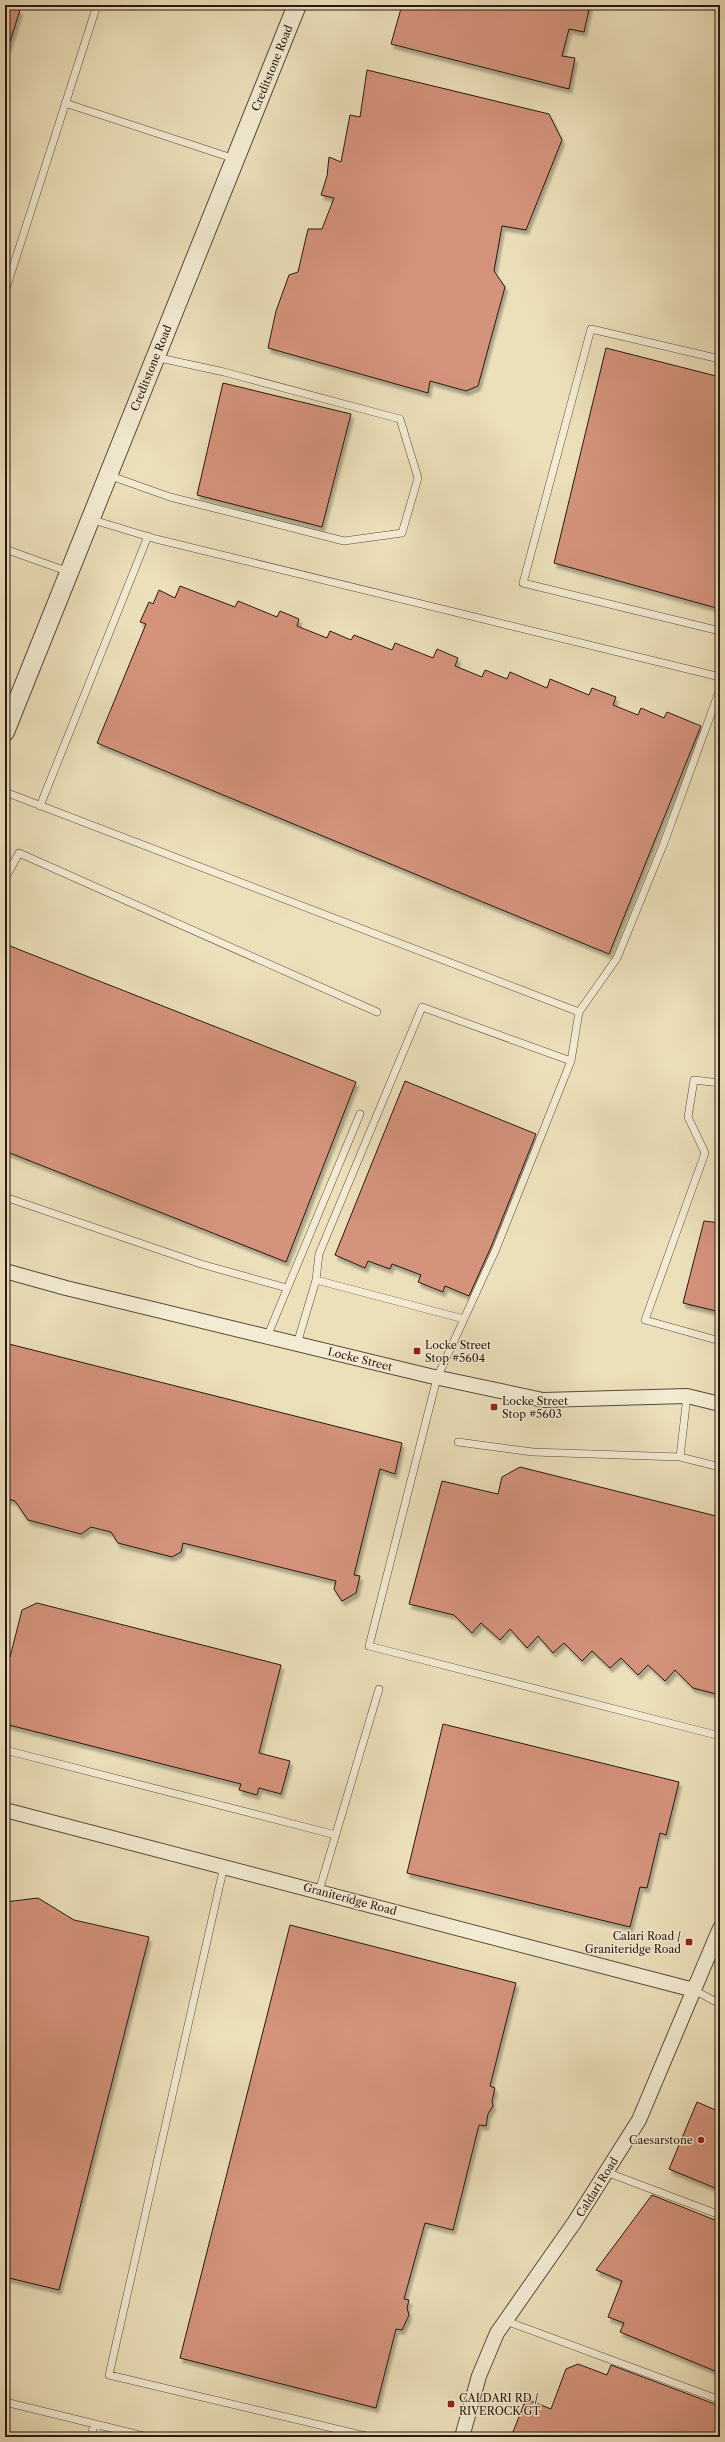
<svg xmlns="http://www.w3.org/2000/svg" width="725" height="2442" font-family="'Libre Caslon Text',serif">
<defs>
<filter id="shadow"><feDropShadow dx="2.5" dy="4.5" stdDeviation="1" flood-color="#0004"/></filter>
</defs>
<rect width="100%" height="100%" fill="#ece0bb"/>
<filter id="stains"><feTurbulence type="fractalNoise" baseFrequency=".005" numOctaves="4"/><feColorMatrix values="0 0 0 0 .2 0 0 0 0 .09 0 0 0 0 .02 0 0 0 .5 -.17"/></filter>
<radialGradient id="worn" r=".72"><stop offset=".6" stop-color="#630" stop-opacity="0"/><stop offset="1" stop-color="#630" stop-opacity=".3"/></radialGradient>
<path fill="#d5937c" stroke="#281812" filter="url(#shadow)" d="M5 5 20 10 8 48 5 47Z
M402 5H590L584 32 569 29 562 56 575 58 569 89 391 44Z
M367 70 549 114 562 140 526 230 502 226 494 271 505 287 478 386 466 391 430 381 428 393 268 348 276 311 289 275 298 272 308 229H322L334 198 321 195 327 176 329 157 341 162 350 115 360 117Z
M606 348 720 377V609L554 563Z
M223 383 351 414 322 527 197 495Z
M180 586 235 607 238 601 277 617 280 611 299 619 297 626 327 638 330 631 351 640 354 635 392 650 395 643 433 658 437 649 458 658 455 666 482 677 485 670 507 679 510 672 547 688 550 679 589 695 592 688 616 697 613 705 638 715 641 708 664 718 667 712 701 726 609 954 97 743 146 624 140 622 149 602 153 604 159 590 175 598Z
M5 944 356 1082 286 1262 5 1151Z
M405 1081 536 1134 491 1247 469 1296 445 1286 443 1292 418 1282 421 1275 392 1264 390 1269 368 1261 365 1268 335 1255Z
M704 1221 720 1223V1312L683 1303Z
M5 1343 402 1443 395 1474 380 1469 354 1575 360 1576 356 1593 342 1601 334 1589 336 1581 183 1543 181 1552 172 1557 118 1543 111 1532 91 1527 81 1534 28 1520 15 1501 5 1498Z
M520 1467 720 1517V1695L693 1688 675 1670 665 1681 648 1665 638 1675 621 1658 610 1668 592 1651 582 1661 564 1643 553 1653 538 1636 527 1648 510 1629 500 1640 481 1623 472 1633 454 1615 409 1604 442 1481 498 1494 502 1477Z
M37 1603 281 1665 259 1753 290 1761 281 1794 259 1788 257 1795 239 1790 241 1784 5 1724V1656L10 1657 22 1610Z
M443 1724 679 1782 666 1835 660 1833 647 1888 640 1887 630 1927 407 1873Z
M38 1898 74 1920 149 1937 59 2290 5 2277V1902Z
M290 1925 516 1983 490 2086 495 2088 492 2101 493 2106 488 2114 486 2126 479 2125 453 2230 425 2223 404 2299 409 2300 407 2308 409 2315 402 2330 396 2329 376 2408 180 2358Z
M697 2102 720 2112V2190L669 2169Z
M652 2195 720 2222V2373L620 2332 624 2323 608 2317 622 2281 596 2270Z
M578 2364 607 2375 611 2365 720 2406V2437H511L526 2399 551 2409 566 2369Z"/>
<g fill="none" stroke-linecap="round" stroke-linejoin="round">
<defs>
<path id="service" d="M65 103 235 159
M5 292 97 5
M720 359 591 329 523 583 720 631
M108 475 170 497 344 541 402 533 418 478 400 419 224 372 155 357
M90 519 156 539 720 677
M5 549 69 572
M5 792 579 1012 617 958 664 843 720 689
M40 806 148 536
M5 879 19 853 377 1012
M720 1083 694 1080 688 1117 705 1153 645 1320 720 1341
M5 1197 201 1264 287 1288
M316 1280 319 1254 422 1007 571 1061
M464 1319 496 1249 571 1061 579 1012
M267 1337 360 1114
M297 1344 316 1280 464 1319 437 1378 369 1646 720 1736
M687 1396 680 1457 720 1467
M458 1442 533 1452 680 1457
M5 1750 336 1835
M224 1866 109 2375 370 2437
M319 1891 379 1689
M694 1990 720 2004
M606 2172 720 2215
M506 2321 720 2400
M5 2402 148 2437
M91 2437 94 2424"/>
<path id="minor" d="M5 1271 66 1288 430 1376 543 1400 687 1396 720 1404
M5 1810 694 1990
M462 2437 479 2376 497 2333 574 2223 639 2120 720 1928"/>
<path id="tertiary" d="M5 732 297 5"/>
</defs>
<use href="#service" stroke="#594a3c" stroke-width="8"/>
<use href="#minor" stroke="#594a3c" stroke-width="16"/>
<use href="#tertiary" stroke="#594a3c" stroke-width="20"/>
<use href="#service" stroke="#f3ebd3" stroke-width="7"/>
<use href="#minor" stroke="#f3ebd3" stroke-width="14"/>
<use href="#tertiary" stroke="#f3ebd3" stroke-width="18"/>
</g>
<g fill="#8f2418" stroke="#f3ebd3" stroke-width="1.5">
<rect x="413" y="1347" width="8" height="8" rx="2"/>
<rect x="490" y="1403" width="8" height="8" rx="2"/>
<rect x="685" y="1938" width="8" height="8" rx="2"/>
<circle cx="701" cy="2140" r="4"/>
<rect x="447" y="2400" width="8" height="8" rx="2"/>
</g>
<g text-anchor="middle" stroke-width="3" stroke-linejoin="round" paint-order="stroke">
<g font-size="11" fill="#281812" stroke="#f3ebd3">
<text transform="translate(272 68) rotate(-68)" y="4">Creditstone Road</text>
<text transform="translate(151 368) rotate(-68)" y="4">Creditstone Road</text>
<text transform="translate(360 1359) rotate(14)" y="4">Locke Street</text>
<text transform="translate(350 1899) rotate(15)" y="4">Graniteridge Road</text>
<text transform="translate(597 2187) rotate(-58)" y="4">Caldari Road</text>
</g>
<g font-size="11" fill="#281812" stroke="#f3ebd3" text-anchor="start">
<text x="425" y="1349">Locke Street<tspan x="425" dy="13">Stop #5604</tspan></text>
<text x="502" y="1405">Locke Street<tspan x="502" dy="13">Stop #5603</tspan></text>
<text x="681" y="1940" text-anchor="end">Calari Road /<tspan x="681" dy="13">Graniteridge Road</tspan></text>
<text x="693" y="2144" text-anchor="end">Caesarstone</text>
<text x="459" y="2402">CALDARI RD /<tspan x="459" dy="13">RIVEROCK GT</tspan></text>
</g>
</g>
<rect width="725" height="2442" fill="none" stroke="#ece0bb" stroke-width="20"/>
<rect x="6" y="6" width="713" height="2430" fill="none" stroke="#281812" stroke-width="2"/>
<rect x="10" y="10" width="705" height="2422" fill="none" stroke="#281812"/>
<rect width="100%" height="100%" filter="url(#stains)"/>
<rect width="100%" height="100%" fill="url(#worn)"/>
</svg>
